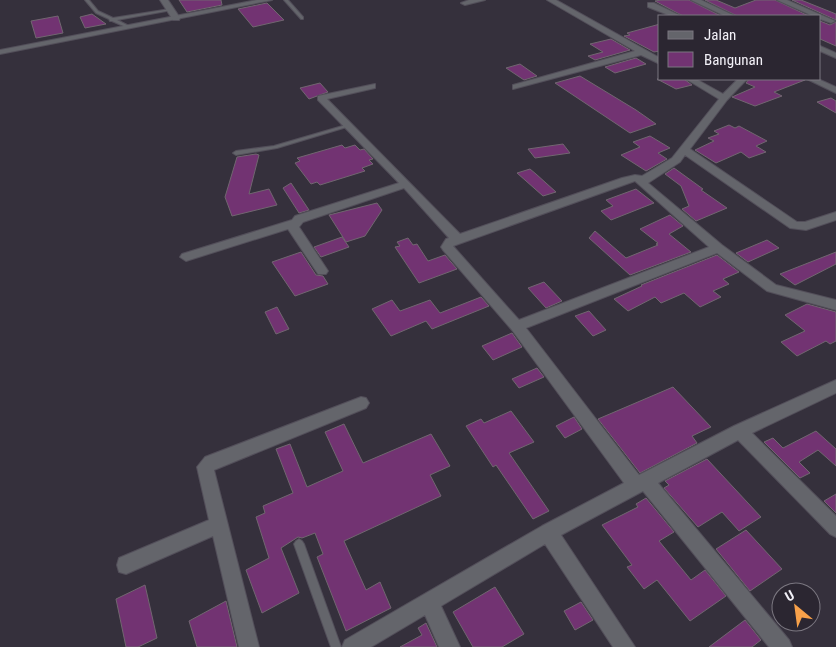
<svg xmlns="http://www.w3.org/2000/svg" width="836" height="647" font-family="'Roboto Condensed',sans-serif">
<rect width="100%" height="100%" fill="#35303c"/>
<path fill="#723372" stroke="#716670" d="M179 0H221L222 5 187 12Z
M661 0H689L721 16H683L655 1Z
M705 0H716L735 8 756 0H775L809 16H737Z
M792 0H801L836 14V20Z
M267 3 284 20 253 27 238 9Z
M92 14 106 24 85 28 80 17Z
M58 16 63 33 36 38 31 21Z
M820 21 830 25 836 22V46L820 39Z
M660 24V51L654 52 624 36 630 35 627 33Z
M611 39 630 50 595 60 588 56 603 52 590 44Z
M636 58 646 64 615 73 605 67Z
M520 64 537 76 524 80 506 68Z
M580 76 636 110 656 124 630 133 555 83Z
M657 79H684L692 85 676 89Z
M749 79H805V80L774 92 782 96 755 106 732 97 755 87 746 83Z
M320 83 328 92 309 99 300 88Z
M831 98 836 101V113L817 102Z
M729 125 735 128 739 126 767 141 756 146 766 152 749 158 741 152 716 163 695 150 714 141 708 138 719 134 714 131Z
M650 136 670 148 658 153 667 159 646 171 621 155 640 147 633 142Z
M563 144 570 153 535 158 528 149Z
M342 145 345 148 355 145 360 150 364 149 373 159 369 160 373 164 362 168 365 171 320 185 317 182 311 184 295 163 300 161 297 158Z
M256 154 259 155 249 194 269 189 277 205 232 216 225 197 237 157Z
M674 168 703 189 701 190 727 208 696 221 682 209 689 206 681 186 665 174Z
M530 169 536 174 556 192 543 196 517 173Z
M291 183 309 210 299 213 283 188Z
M636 189 654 203 611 220 601 211 613 206 606 200Z
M377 203 382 210 365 236 346 242 329 215Z
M670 215 683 226 669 234 691 252 630 275 589 238 595 231 626 258 658 245 656 244 658 243 640 229Z
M342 237 349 247 321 257 314 247Z
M408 238 413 245 417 244 428 261 445 255 457 269 419 283 395 247 400 246 397 242Z
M767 240 779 248 748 262 736 253Z
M301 252 316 275 323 276 328 284 295 296 272 262Z
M836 252V264L795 285 780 274Z
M717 255 739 272 723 279 729 284 713 291 721 297 700 307 684 293 661 303 655 297 628 311 614 299 642 286 641 285Z
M544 282 562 301 546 308 528 288Z
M481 297 489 306 432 329 426 321 391 336 372 309 392 300 400 311 430 300 440 313Z
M807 304 836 312V341L830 344 826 341 797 356 781 342 805 331 785 315Z
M277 307 289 329 276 334 265 312Z
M589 311 606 330 593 336 575 316Z
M512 333 522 347 493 360 482 346Z
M537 368 544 377 519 388 512 379Z
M673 387 711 427 692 436 697 443 640 473 598 419Z
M511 411 534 442 509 453 549 511 533 519 496 465 493 467 466 426 481 419 484 423Z
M574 417 582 429 565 438 556 426Z
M344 424 363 463 431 434 450 466 430 475 441 496 344 541 366 590 380 582 391 608 346 631 317 557 323 554 315 533 302 538 298 537 281 548 299 593 262 613 246 570 269 558 256 517 265 513 263 506 293 493 276 449 290 444 307 487 343 471 325 432Z
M816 431 836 449V466L818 450 799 462 810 473 800 478 764 442 773 438 783 448Z
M707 459 761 517 739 531 722 512 698 527 664 488 669 485 665 481Z
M836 494V513L824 501Z
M646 498 674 532 659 541 691 580 705 570 726 596 690 621 657 580 644 589 627 567 632 565 602 525 638 507 636 504Z
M746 530 782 569 750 591 716 549Z
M145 585 157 638 138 647H126L116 599Z
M495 587 524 634 502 647H473L453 612Z
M226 601 237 647H197L189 621Z
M581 602 593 620 575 630 564 611Z
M745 620 761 640 752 647H709Z
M426 623 437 647H400L422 635 418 628Z"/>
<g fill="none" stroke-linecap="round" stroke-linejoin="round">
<defs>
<path id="service" d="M85 0H89L98 11 113 18 170 9 172 10 117 20 129 26 130 27 128 28 112 21H110L109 19 96 13Z
M284 0H288L303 17V19H301Z
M346 125 350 126 277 148 236 155 233 153 236 151 274 146Z
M299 539 302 541 304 544 341 647H331L294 544 296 541Z"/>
<path id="minor" d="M160 0H168L180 18 179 20H173Z
M469 0H485L465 5 461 3Z
M547 0H556L660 58V64L641 55 513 89V85L635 51Z
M691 0H701L735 16H725Z
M777 0H787L835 21 831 23 820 19V16H813Z
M648 3H654L681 16H671L648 7Z
M820 46 836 53V58L820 51Z
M686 79H696L723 94 738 79H747L727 100 690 149 797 222H805L836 212V220L806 230 790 228 685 155 680 162 648 183 722 245 776 285 836 300V310L767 291 717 253 526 328 639 475 734 426 836 380V393L752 433 836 516V537L830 534 738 440 658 483 789 640 792 647H769L643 491 561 535 635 647H613L545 544 441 606 460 647H439L425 615 371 647H342L345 640 542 526 624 483 512 330 443 250 441 247 446 239 449 238 404 188 303 222 299 227 328 271 326 274H318L288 229 186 261 180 257 182 254 292 220 295 216 399 183 318 100V96L375 84V88L327 99 460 234 622 178 635 175 642 176 672 158 719 99ZM635 181 709 247 519 320 453 246Z
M807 79H818L836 87V93Z
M361 397 366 398 369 403 366 408 214 470 259 647H239L213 536 126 574 119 572 117 565 119 558 209 520 197 467 205 457Z"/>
<path id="tertiary" d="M257 0H272L0 54V50Z"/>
</defs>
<use href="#service" stroke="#534f5a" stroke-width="2"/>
<use href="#minor" stroke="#534f5a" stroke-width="2"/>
<use href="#tertiary" stroke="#534f5a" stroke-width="2"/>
<use href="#service" fill="#64656b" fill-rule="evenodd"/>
<use href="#minor" fill="#64656b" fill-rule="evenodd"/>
<use href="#tertiary" fill="#64656b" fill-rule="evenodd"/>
</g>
<rect x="658" y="15" width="162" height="65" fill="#2b2631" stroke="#7b7780"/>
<rect x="668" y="31" width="25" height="8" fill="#64656b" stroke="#7b7780"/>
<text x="704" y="40" font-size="15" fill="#f2f0f7">Jalan</text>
<rect x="668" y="52" width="25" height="15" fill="#723372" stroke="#7b7780"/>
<text x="704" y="65" font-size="15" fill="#f2f0f7">Bangunan</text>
<g transform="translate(796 607) rotate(331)"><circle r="24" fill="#2b2631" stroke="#7b7780"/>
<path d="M0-4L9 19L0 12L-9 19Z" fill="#f8a14a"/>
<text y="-8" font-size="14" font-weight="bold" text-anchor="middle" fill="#f2f0f7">U</text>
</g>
</svg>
